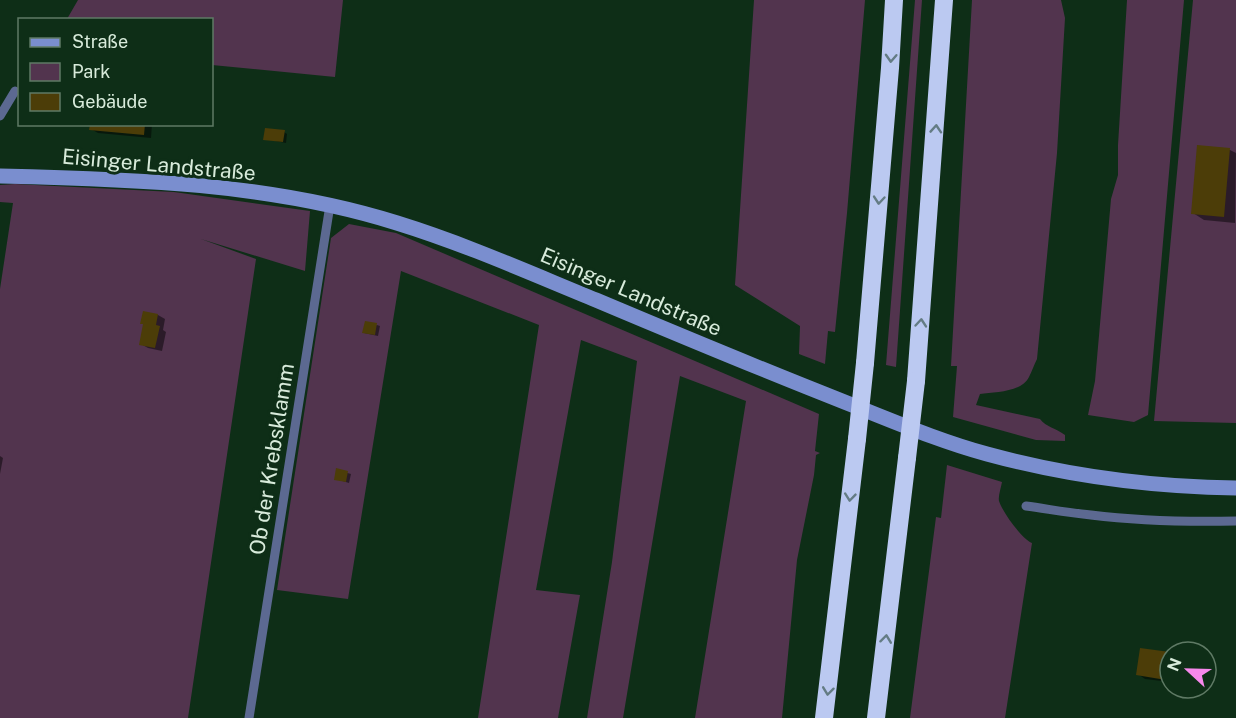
<svg xmlns="http://www.w3.org/2000/svg" width="1236" height="718" font-family="'Public Sans',sans-serif">
<rect width="100%" height="100%" fill="#0e2e17"/>
<path fill="#52344e" d="M78 0H343L335 77 212 65V20L67 19Z
M754 0H865L847 213 835 332 828 331 825 364 799 354 800 326 735 285Z
M915 0H922L896 367 886 365Z
M972 0H1061L1065 18 1057 153 1037 359C1034 365 1032 371 1029 377 1022 392 995 392 980 394L976 405 1040 419C1046 427 1056 428 1065 435V441L1036 440 953 417 957 366H951Z
M1127 0H1184L1148 415 1134 422 1088 415 1095 381 1111 199 1118 175V145Z
M1193 0H1236V423L1154 421Z
M15 184 174 192 310 211 305 271 201 239 256 259 188 718H0V289L13 203 0 202V185Z
M349 224 396 233 819 414 815 451 820 453 816 455 814 475 797 560 782 718H695L746 401 680 376 623 718H587L612 562 637 361 581 340 536 590 580 595 558 718H478L539 325 401 271 348 599 277 590 331 238Z
M947 465 1002 482C1001 488 998 496 999 501 1003 513 1022 539 1032 543L1005 718H910L936 517 941 518Z"/>
<path fill="#0007" d="M91 124H152L151 138 98 133 91 129Z
M284 132 287 134 286 143 265 139Z
M1199 147 1230 150 1236 153 1235 223 1204 220 1193 213Z
M144 312 158 315 165 319 163 330 166 332 162 351 148 348 141 344 145 325Z
M377 325 380 326 378 336 364 333Z
M0 456 3 458 0 474Z
M337 470 351 474 349 483 336 479Z
M1170 654V682L1145 679 1138 674Z"/>
<path fill="#4c3d08" d="M90 124H145L144 135 89 130Z
M265 128 285 130 283 142 263 140Z
M1197 145 1230 148 1224 217 1191 214Z
M143 311 158 314 156 325 160 326 155 348 139 345 143 324H140Z
M365 321 377 323 375 335 362 333Z
M336 468 348 471 346 482 334 480Z
M1140 648 1170 652 1166 680 1136 675Z"/>
<g fill="none" stroke-linecap="round" stroke-linejoin="round">
<path stroke="#5c6991" stroke-width="9" d="M0 116 15 91
M1026 506C1048 509 1069 513 1091 515 1139 521 1188 522 1236 521
M249 718 330 205"/>
<path stroke="#7a8ecf" stroke-width="15" d="M0 176C132 179 270 183 397 223 465 244 530 273 596 300 679 335 763 370 847 403 893 421 939 441 987 454 1068 476 1152 487 1236 488"/>
<path stroke="#bbc9f1" stroke-width="18" d="M865 363 890 68 894 0
M916 381 944 0
M824 718 857 439
M876 718 907 458"/>
<path stroke="#bbc9f1" stroke-width="18" d="M857 439 865 363
M907 458 916 381"/>
</g>
<defs><path id="oneway-chevron" d="M-2-3.5L2.5 0L-2 3.5" fill="none" stroke-width="1.6" stroke-linecap="round" stroke-linejoin="round" transform="scale(1.5)"/></defs>
<g stroke="#647c84">
<use href="#oneway-chevron" transform="translate(891 58) rotate(93)"/>
<use href="#oneway-chevron" transform="translate(936 129) rotate(-86)"/>
<use href="#oneway-chevron" transform="translate(879 200) rotate(95)"/>
<use href="#oneway-chevron" transform="translate(921 323) rotate(-85)"/>
<use href="#oneway-chevron" transform="translate(850 497) rotate(96)"/>
<use href="#oneway-chevron" transform="translate(886 639) rotate(-83)"/>
<use href="#oneway-chevron" transform="translate(828 691) rotate(97)"/>
</g>
<g text-anchor="middle" stroke-width="6" stroke-linejoin="round" paint-order="stroke">
<g font-size="21" fill="#d8ebdb" stroke="#0e2e17">
<text transform="translate(159 165) rotate(5)" y="7">Eisinger Landstraße</text>
<text transform="translate(631 292) rotate(23)" y="7">Eisinger Landstraße</text>
<text transform="translate(272 459) rotate(-81)" y="7">Ob der Krebsklamm</text>
</g>
</g>
<rect x="18" y="18" width="195" height="108" fill="#0e2e17" stroke="#5f7a65" stroke-width="1.5"/>
<rect x="30" y="38" width="30" height="9" fill="#7a8ecf" stroke="#5f7a65" stroke-width="1.5"/>
<text x="72" y="48" font-size="18" fill="#d8ebdb">Straße</text>
<rect x="30" y="63" width="30" height="18" fill="#52344e" stroke="#5f7a65" stroke-width="1.5"/>
<text x="72" y="78" font-size="18" fill="#d8ebdb">Park</text>
<rect x="30" y="93" width="30" height="18" fill="#4c3d08" stroke="#5f7a65" stroke-width="1.5"/>
<text x="72" y="108" font-size="18" fill="#d8ebdb">Gebäude</text>
<g transform="translate(1188 670) rotate(292)"><circle r="28" fill="#0e2e17" stroke="#5f7a65" stroke-width="1.5"/>
<path d="M0-4.5L10 22L0 15L-10 22Z" fill="#f788ec"/>
<text y="-9" font-size="16" font-weight="bold" text-anchor="middle" fill="#d8ebdb">N</text>
</g>
</svg>
